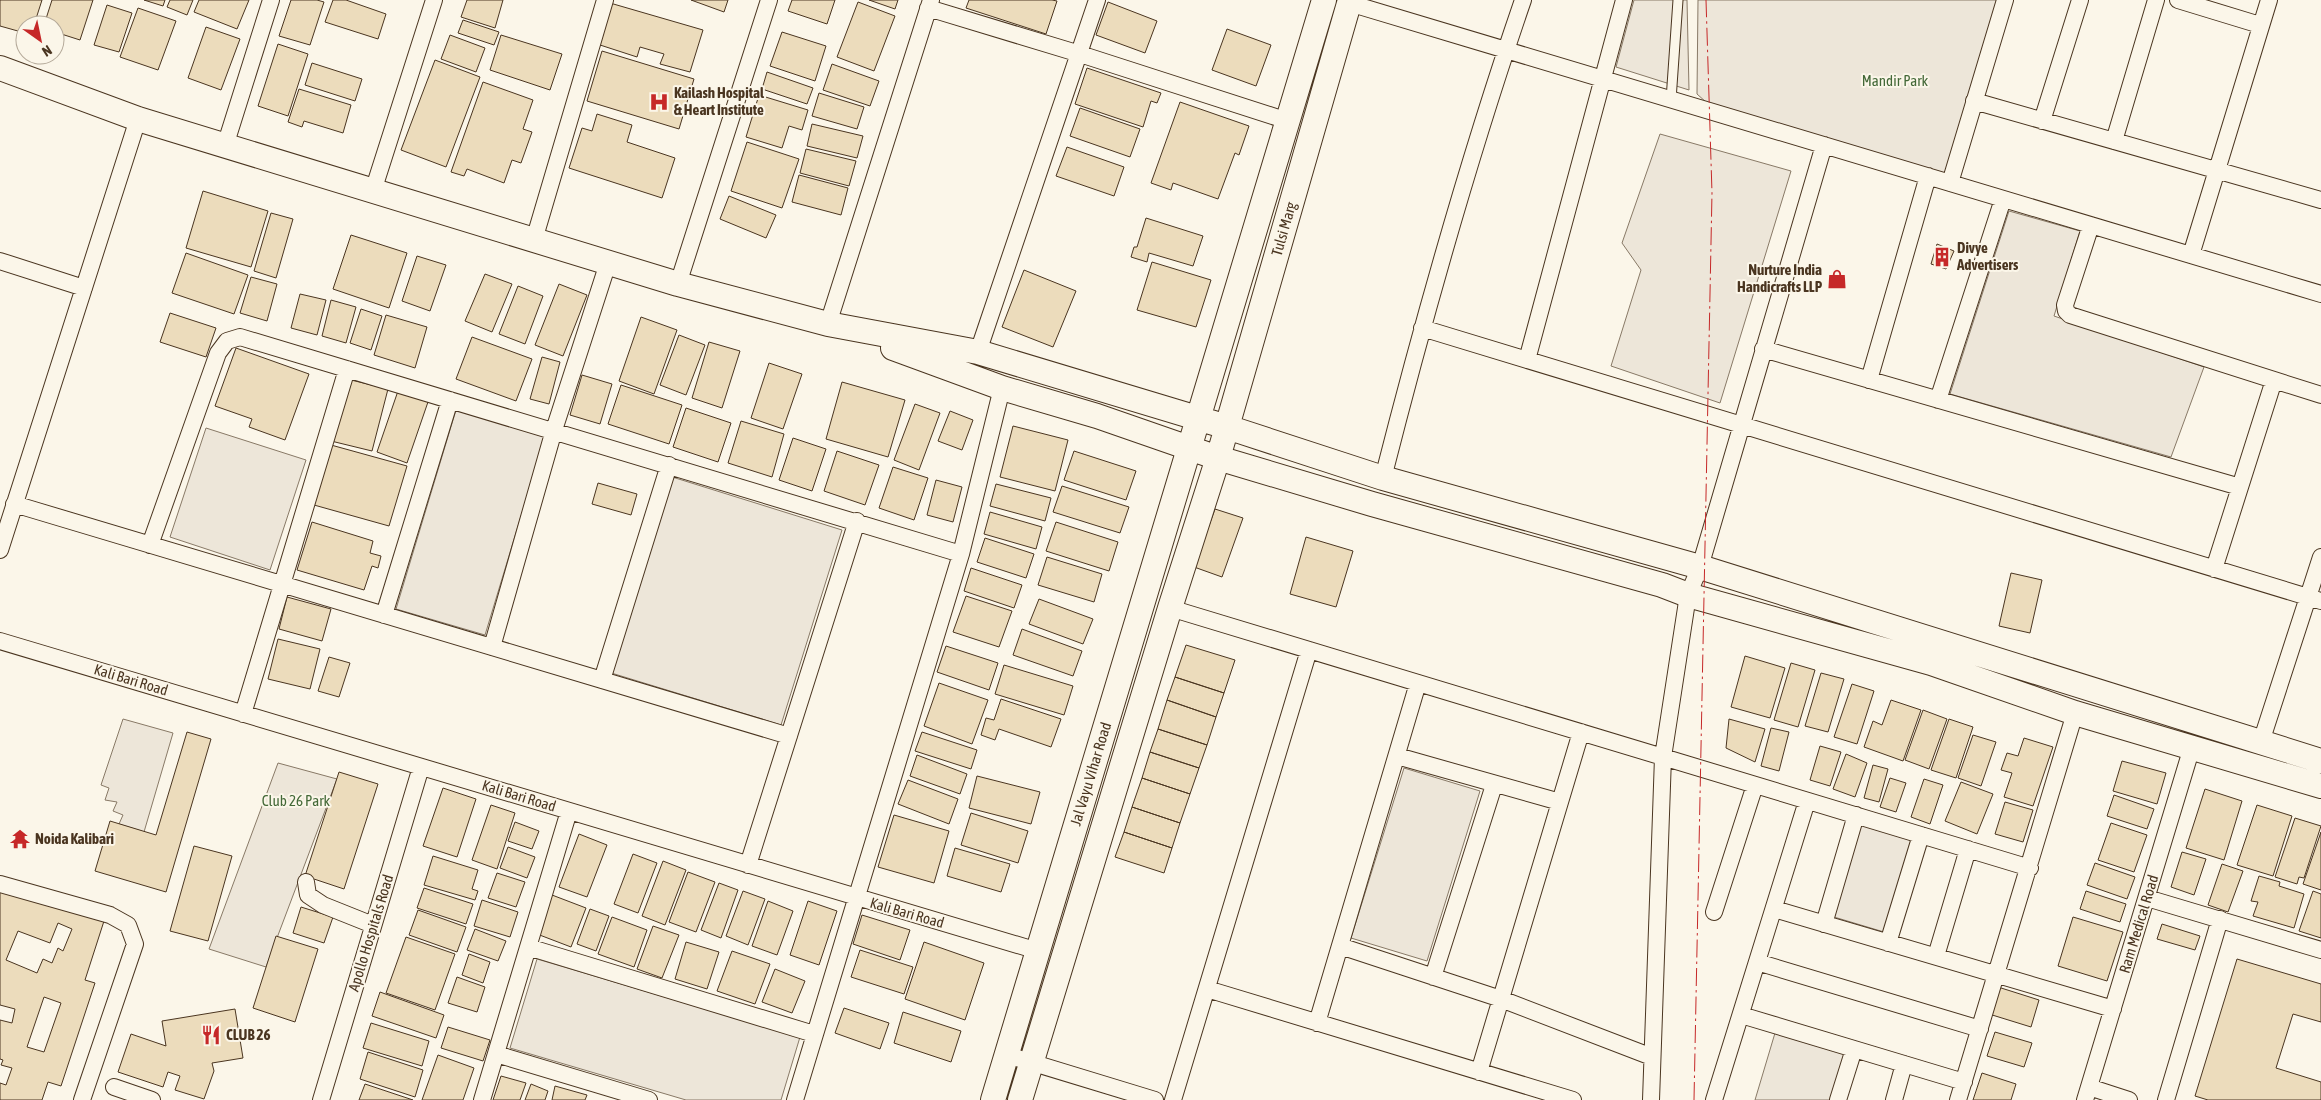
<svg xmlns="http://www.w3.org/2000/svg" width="2321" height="1100" font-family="'Asap Condensed',sans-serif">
<rect width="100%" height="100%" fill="#fbf6e9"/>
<path fill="#ede6d9" stroke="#887966" d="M1634 0H1687L1689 90 1616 67Z
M1698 0H2003L1950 183 1716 111 1697 94Z
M1660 134 1791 171 1720 403 1611 366 1641 270 1622 243Z
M2009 211 2080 231 2054 316 2204 367 2171 457 1950 394Z
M456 410 545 437 485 635 396 609Z
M206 428 306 460 270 570 170 537Z
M669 476 842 530 781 725 608 672Z
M123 719 173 733 144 832 119 824 123 815 113 811 117 802 105 800 109 788 101 785Z
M278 763 337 779 266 967 209 949Z
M1404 768 1480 791 1427 961 1351 938Z
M1861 825 1912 840 1884 932 1834 917Z
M537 959 800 1037 781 1100H686L510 1048Z
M1775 1033 1845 1054 1831 1100H1755Z"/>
<path fill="#ecdcbc" stroke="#4a3520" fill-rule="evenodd" d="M0 0H42L34 25H25V33L0 26Z
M52 0H93L80 40 55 32V25H44Z
M144 0H165L163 6Z
M170 0H193L187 15 167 7Z
M199 0H249L237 29 194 12Z
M291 0H317L324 2 310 45 279 36Z
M333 0H346L386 14 378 39 325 22Z
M467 0H503L495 28 461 17Z
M691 0H728L724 12Z
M792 0H835L827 24 788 11Z
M869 0H898L895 9Z
M969 0H1052L1057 1 1046 34 966 8Z
M858 2 895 16 874 71 837 57Z
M1108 2 1157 21 1145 53 1096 35Z
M610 3 703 30 690 72 660 64 664 54 640 47 637 57 597 44Z
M107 5 132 13 119 52 94 45Z
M138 8 176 21 158 70 120 57Z
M463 20 499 32 494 45 458 33Z
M206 27 240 39 221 90 188 78Z
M1227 29 1271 45 1256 86 1212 70Z
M782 32 826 46 815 81 770 66Z
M450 35 485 48 476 72 441 59Z
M501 35 562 54 550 90 490 70Z
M278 44 308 54 288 116 258 106Z
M602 51 694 79 679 129 587 101Z
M435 60 480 77 446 167 401 150Z
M312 63 362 79 355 101 305 85Z
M832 64 879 81 870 106 823 90Z
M1087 68 1161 93 1157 103 1151 101 1143 127 1075 104Z
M767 72 813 88 807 104 762 89Z
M483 82 533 100 523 129 532 132 521 163 512 160 504 183 467 169 464 176 451 172Z
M299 89 351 105 343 133 304 121 302 127 288 122Z
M819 93 864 107 857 129 812 116Z
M759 95 808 110 802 130 789 126 782 148 746 137Z
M1180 102 1249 126 1239 155 1235 153 1218 199 1173 183 1171 190 1151 183Z
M1080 108 1140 129 1130 157 1070 136Z
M597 114 632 125 627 142 675 158 662 198 569 168 582 128 592 131Z
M812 124 863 136 857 158 807 146Z
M747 142 799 159 782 208 731 191Z
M1067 147 1124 167 1114 196 1056 176Z
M806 149 856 161 849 186 800 173Z
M799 175 848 188 841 215 792 202Z
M203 191 268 211 251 267 186 248Z
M729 196 776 215 766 238 720 219Z
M271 213 293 219 276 278 254 271Z
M1146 218 1203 236 1193 266 1149 253 1147 262 1131 257 1134 247H1137Z
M351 235 407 253 389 308 333 289Z
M1937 244 1954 251 1946 269 1931 264Z
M186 253 248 275 234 314 172 293Z
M417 256 446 265 430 311 402 301Z
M1152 262 1211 280 1196 327 1137 310Z
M1024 270 1076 291 1053 347 1002 327Z
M485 274 512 284 492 332 465 321Z
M251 277 277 284 267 321 240 313Z
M559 284 587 295 563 356 535 345Z
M518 286 543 296 525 344 499 334Z
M300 294 326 300 317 335 291 328Z
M331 300 356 307 346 343 322 336Z
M361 309 382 316 371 350 350 343Z
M170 313 216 328 206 357 160 342Z
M386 315 427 327 415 368 374 355Z
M641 317 677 330 654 394 619 381Z
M679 335 705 345 686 395 660 385Z
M472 337 532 359 516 401 456 379Z
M709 342 740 351 722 408 692 398Z
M236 348 309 374 285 440 249 427 252 419 215 406Z
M542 357 560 362 549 404 530 399Z
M769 363 802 374 783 429 751 418Z
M582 375 612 384 600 424 570 415Z
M347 379 388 389 372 451 331 441Z
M842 382 905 400 888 457 826 439Z
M621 385 682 405 669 444 608 424Z
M399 388 429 399 407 463 377 452Z
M915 404 940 413 919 470 894 460Z
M686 408 731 423 718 462 673 447Z
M950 411 973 420 962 450 938 441Z
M741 421 784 434 772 477 728 463Z
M1013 426 1068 440 1055 491 1000 477Z
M793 438 826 449 812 491 779 480Z
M331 445 407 466 389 526 314 505Z
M837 451 879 465 865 505 824 491Z
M1074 451 1136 471 1126 500 1064 480Z
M893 467 928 478 914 520 879 508Z
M936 480 962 487 953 522 927 515Z
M598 483 637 494 631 515 592 504Z
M996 484 1051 498 1045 521 990 506Z
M1062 486 1129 507 1120 533 1053 512Z
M1215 509 1243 518 1222 577 1194 567Z
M990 512 1042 527 1036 549 984 534Z
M312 522 373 541 370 553 381 556 378 568 372 566 364 590 297 570Z
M1056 522 1118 542 1109 571 1046 551Z
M1306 537 1353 551 1336 607 1290 594Z
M985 538 1034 554 1026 578 977 562Z
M1047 557 1102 574 1094 602 1038 585Z
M971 568 1022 585 1014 608 964 591Z
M2011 573 2042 580 2030 633 1999 626Z
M966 596 1012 611 999 647 953 632Z
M287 597 331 609 322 641 279 629Z
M1039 599 1093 619 1083 644 1029 624Z
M1022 629 1082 651 1073 676 1013 655Z
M278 639 320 649 310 689 268 679Z
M1186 645 1235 660 1224 693 1175 677Z
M946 646 998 663 989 690 937 672Z
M1745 656 1785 668 1770 718 1731 707Z
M329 657 350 663 339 697 318 691Z
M1791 663 1815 670 1798 727 1774 720Z
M1004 665 1073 686 1064 715 995 694Z
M1821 673 1844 679 1828 732 1805 726Z
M1175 677 1224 693 1216 717 1167 700Z
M939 683 988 700 972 744 924 726Z
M1852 684 1874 691 1857 744 1834 737Z
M1001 699 1061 719 1051 747 999 729 995 740 981 735 986 718 994 720Z
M1167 700 1216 717 1207 745 1158 729Z
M1891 700 1921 710 1903 761 1864 747 1873 721 1882 725Z
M1923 710 1947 719 1929 769 1905 760Z
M1729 719 1765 729 1755 762 1726 748Z
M1949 719 1973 727 1956 778 1931 770Z
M1771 728 1789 732 1779 771 1761 766Z
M1158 729 1207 745 1199 768 1150 752Z
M187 732 211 739 166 892 95 871 110 821 156 835Z
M922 732 977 750 971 769 915 751Z
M1973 735 1996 742 1981 786 1958 778Z
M2024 738 2053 747 2033 806 2004 797 2012 773 2001 770 2007 753 2018 756Z
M1820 746 1841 752 1830 786 1810 780Z
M1150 752 1199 768 1190 794 1142 778Z
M1846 754 1867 763 1855 797 1833 789Z
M917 755 967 774 960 794 910 776Z
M2122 761 2166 773 2157 804 2113 791Z
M1873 765 1888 769 1879 802 1864 798Z
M339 772 378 784 344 889 305 876Z
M977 776 1040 792 1031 824 969 808Z
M1142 778 1190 794 1180 823 1132 807Z
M1890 778 1906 783 1896 812 1880 807Z
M1924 779 1943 785 1930 824 1911 817Z
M908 780 958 799 949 824 898 804Z
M1961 782 1993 794 1977 834 1945 821Z
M443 788 476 799 457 857 423 846Z
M2205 789 2242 801 2224 860 2186 848Z
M2114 795 2154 809 2147 829 2107 816Z
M2005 802 2033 810 2023 842 1995 834Z
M491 805 515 813 497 869 472 860Z
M2257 805 2292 816 2273 876 2237 865Z
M1132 807 1180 823 1172 848 1124 832Z
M971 813 1028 831 1018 863 961 845Z
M894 815 949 831 934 883 878 867Z
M2295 818 2321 826 2304 878 2299 877 2297 884 2275 877Z
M515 822 539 831 532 849 508 841Z
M2111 823 2147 835 2134 872 2098 860Z
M1124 832 1172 848 1164 873 1115 857Z
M2321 832V890L2303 884Z
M579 834 607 845 587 897 559 887Z
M194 846 232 856 208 941 170 931Z
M508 847 535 857 527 878 500 868Z
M955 848 1010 864 1001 892 947 876Z
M2182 852 2206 859 2194 895 2171 887Z
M633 854 657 863 638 913 614 904Z
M433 856 478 870 472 889 478 891 475 900 424 885Z
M663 861 686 870 665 925 642 916Z
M2095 863 2135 877 2127 899 2087 885Z
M2222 864 2243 871 2228 912 2208 905Z
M688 872 715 882 696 932 669 922Z
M497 873 525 882 516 907 488 898Z
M2259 876 2280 882 2279 886 2304 894 2294 928 2253 916 2258 902 2251 901Z
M719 883 738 890 721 938 701 930Z
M0 887 104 921 85 980 95 983 61 1086 48 1082 42 1100H0V1083L6 1085 12 1068 1 1065 3 1060 0 1059V1020L12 1023 15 1009 0 1005ZM58 923 72 929 63 951 58 948 52 963 43 959 37 973 6 960 18 931 50 943ZM44 997 61 1003 44 1052 27 1047Z
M424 888 473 904 466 924 417 908Z
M743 891 765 899 748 945 726 936Z
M2086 891 2126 904 2120 922 2080 909Z
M2313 891 2321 894V938L2299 931Z
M552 895 586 908 571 947 537 934Z
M482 900 518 912 510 937 474 926Z
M768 901 793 911 777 955 752 946Z
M808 901 837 911 819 965 790 955Z
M301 907 333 917 324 943 293 933Z
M590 909 609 916 596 951 577 944Z
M418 910 466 927 457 952 409 935Z
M862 915 910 930 900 960 853 944Z
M612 917 647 930 634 967 598 954Z
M2073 917 2123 932 2107 981 2058 966Z
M2162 924 2200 936 2195 950 2157 939Z
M653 926 679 935 662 978 637 969Z
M475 929 506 941 498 961 467 950Z
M276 936 318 949 295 1022 253 1008Z
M406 937 455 954 435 1010 386 993Z
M686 942 719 952 707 989 675 979Z
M924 942 984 963 965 1020 905 999Z
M860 950 913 967 904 994 851 977Z
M732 951 770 964 755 1004 717 991Z
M469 954 490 962 483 983 462 975Z
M2237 959 2321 984V1022L2293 1014 2276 1068 2321 1082V1100H2208L2195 1096Z
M775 969 805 981 792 1013 762 1002Z
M457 977 485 987 477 1012 448 1003Z
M1998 987 2039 1000 2031 1027 1989 1014Z
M380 992 444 1015 436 1038 372 1016Z
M844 1008 889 1023 880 1049 835 1033Z
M235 1009 243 1058 212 1063 214 1071 204 1099 175 1090 180 1076 168 1072 163 1087 118 1072 131 1034 166 1046 162 1021Z
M903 1012 961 1031 951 1062 894 1043Z
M371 1023 429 1041 422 1066 363 1048Z
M448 1027 490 1040 483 1061 441 1048Z
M1995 1032 2032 1043 2024 1067 1987 1056Z
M368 1052 423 1070 415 1097 360 1079Z
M438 1055 474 1068 463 1100H422Z
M1982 1073 2016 1084 2011 1100H1973Z
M501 1076 526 1083 520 1100H493Z
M365 1084 413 1100H359Z
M531 1084 548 1091 545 1100H525Z
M555 1086 587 1095 585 1100H552Z"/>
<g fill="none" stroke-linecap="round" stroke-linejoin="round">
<defs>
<path id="lane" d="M1671 100 1678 0"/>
<path id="street" d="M2178 0 2260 25
M1349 3 2321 294
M928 8 1080 54 1288 121
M1974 101 2321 200
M2042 121 2080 0
M2114 141 2156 0
M225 146 271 0
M1950 183 2005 0
M373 191 434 0
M2091 225 2065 305 2066 311 2070 315 2321 395
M534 240 605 0
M2191 255 2269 0
M0 261 84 288
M678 284 769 0
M828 324 931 0
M1422 328 2321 601
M1763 349 2240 487
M978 352 1097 0
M1527 360 1624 0
M1869 380 1928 176
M1938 400 2003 199
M1383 478C1424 317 1469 157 1523 0
M14 504 789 736
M150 545 218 353 227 341 240 337 961 554
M0 550 138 119
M2214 569 2274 380
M1170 608 2030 868
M384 615 450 400
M0 641 1038 951
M492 647 554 430 608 263
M602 680 669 465
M243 714 347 369
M2261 742 2321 557
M1397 756 1560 802
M748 865 857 521
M306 882 308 895 323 905 373 925
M0 884 110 915 128 925 135 944 82 1100
M2147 898 2321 950
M1774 909 2113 1009
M1714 912 1755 785
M1824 924 1856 815
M1888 943 1921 835
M1340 946 1501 999 1652 1057
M528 947 814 1034
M1936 956 1968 849
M1757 962 1980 1029
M1433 977 1494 785
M1207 989 1573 1100
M1741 1015 1964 1082
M1317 1023 1418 683
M496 1054 649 1100
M1007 1055 1155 1100
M1479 1072 1581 732
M114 1087 152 1100
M2089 1087 2129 1100
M321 1100 421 767
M482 1100 569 811
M795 1100 961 554 1002 388
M1173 1100 1309 650
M1651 1100 1663 757 1688 595 1700 567 1824 145
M1714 1100 1807 801
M1838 1100 1854 1049
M1894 1100 1904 1064
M1958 1100 2075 713
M2085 1100 2192 747
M2166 1100 2220 919"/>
<path id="secondary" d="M0 68 138 119 678 284 828 324 978 352 1227 427 1383 478 1700 567 2321 761
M893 348 1002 388 1097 416 1218 458 1372 504 1662 585 1688 595 1931 663 2075 713 2321 786
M993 1100 1324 0
M1020 1100 1170 608 1218 458 1350 0"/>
</defs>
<use href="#lane" stroke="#4a3520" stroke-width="11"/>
<use href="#street" stroke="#4a3520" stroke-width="18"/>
<use href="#secondary" stroke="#4a3520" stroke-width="26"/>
<use href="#lane" stroke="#fbf6e9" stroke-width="9"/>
<use href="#street" stroke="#fbf6e9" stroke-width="16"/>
<use href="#secondary" stroke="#fbf6e9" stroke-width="24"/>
<path stroke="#c62828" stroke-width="1" stroke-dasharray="18 4 2.5 4" stroke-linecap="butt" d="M1694 1100 1712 193 1706 0"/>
</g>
<defs>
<symbol id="hospital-bare" viewBox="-9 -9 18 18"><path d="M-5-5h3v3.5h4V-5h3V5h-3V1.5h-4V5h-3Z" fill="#c62828" stroke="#fbf6e9" stroke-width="2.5" paint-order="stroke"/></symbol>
<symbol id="building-bare" viewBox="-9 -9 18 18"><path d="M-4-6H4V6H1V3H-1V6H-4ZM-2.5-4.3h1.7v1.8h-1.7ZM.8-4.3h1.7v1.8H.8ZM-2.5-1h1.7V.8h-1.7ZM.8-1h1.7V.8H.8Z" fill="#c62828" stroke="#fbf6e9" stroke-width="2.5" paint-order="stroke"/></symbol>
<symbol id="shop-bare" viewBox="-9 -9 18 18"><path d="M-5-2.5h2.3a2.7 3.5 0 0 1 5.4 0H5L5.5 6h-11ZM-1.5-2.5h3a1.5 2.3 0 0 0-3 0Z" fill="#c62828" stroke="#fbf6e9" stroke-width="2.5" paint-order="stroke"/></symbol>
<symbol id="temple-bare" viewBox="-9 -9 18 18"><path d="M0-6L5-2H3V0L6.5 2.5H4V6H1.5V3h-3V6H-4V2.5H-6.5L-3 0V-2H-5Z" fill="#c62828" stroke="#fbf6e9" stroke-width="2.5" paint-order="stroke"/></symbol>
<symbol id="restaurant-bare" viewBox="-9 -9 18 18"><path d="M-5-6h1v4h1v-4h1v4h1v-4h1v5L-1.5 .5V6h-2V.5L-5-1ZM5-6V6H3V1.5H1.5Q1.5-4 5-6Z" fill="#c62828" stroke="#fbf6e9" stroke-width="2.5" paint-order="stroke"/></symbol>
</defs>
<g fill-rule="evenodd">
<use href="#hospital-bare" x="645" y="88" width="28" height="28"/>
<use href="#building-bare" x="1928" y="243" width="28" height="28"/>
<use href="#shop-bare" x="1823" y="265" width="28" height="28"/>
<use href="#temple-bare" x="6" y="825" width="28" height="28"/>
<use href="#restaurant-bare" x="197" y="1021" width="28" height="28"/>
</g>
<g text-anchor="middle" stroke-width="4" stroke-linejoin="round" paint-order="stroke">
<g font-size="15" fill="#436837" stroke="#fbf6e9">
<text x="1895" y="86">Mandir Park</text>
<text x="296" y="806">Club 26 Park</text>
</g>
<g font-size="15" font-weight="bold" fill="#4a3520" stroke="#fbf6e9" text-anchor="start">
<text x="674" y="98">Kailash Hospital<tspan x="674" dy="17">&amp; Heart Institute</tspan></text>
<text x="1957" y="253">Divye<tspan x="1957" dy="17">Advertisers</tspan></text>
<text x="1822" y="275" text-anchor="end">Nurture India<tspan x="1822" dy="17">Handicrafts LLP</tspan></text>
<text x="35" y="844">Noida Kalibari</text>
<text x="226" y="1040">CLUB 26</text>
</g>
<g font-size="15" fill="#4a3520" stroke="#fbf6e9">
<text transform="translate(1284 229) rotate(-74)" y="5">Tulsi Marg</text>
<text transform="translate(131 680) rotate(17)" y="5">Kali Bari Road</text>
<text transform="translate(1091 774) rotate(-73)" y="5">Jal Vayu Vihar Road</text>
<text transform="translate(519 796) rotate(17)" y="5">Kali Bari Road</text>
<text transform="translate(907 913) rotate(16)" y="5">Kali Bari Road</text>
<text transform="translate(2139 924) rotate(-73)" y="5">Ram Medical Road</text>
<text transform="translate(371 933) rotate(-73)" y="5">Apollo Hospitals Road</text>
</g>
</g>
<g transform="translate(40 40) rotate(147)"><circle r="24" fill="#fbf6e9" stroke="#b4a999"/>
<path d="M0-4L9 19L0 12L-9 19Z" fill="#c62828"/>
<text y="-8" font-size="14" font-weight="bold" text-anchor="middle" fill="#4a3520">N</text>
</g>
</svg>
